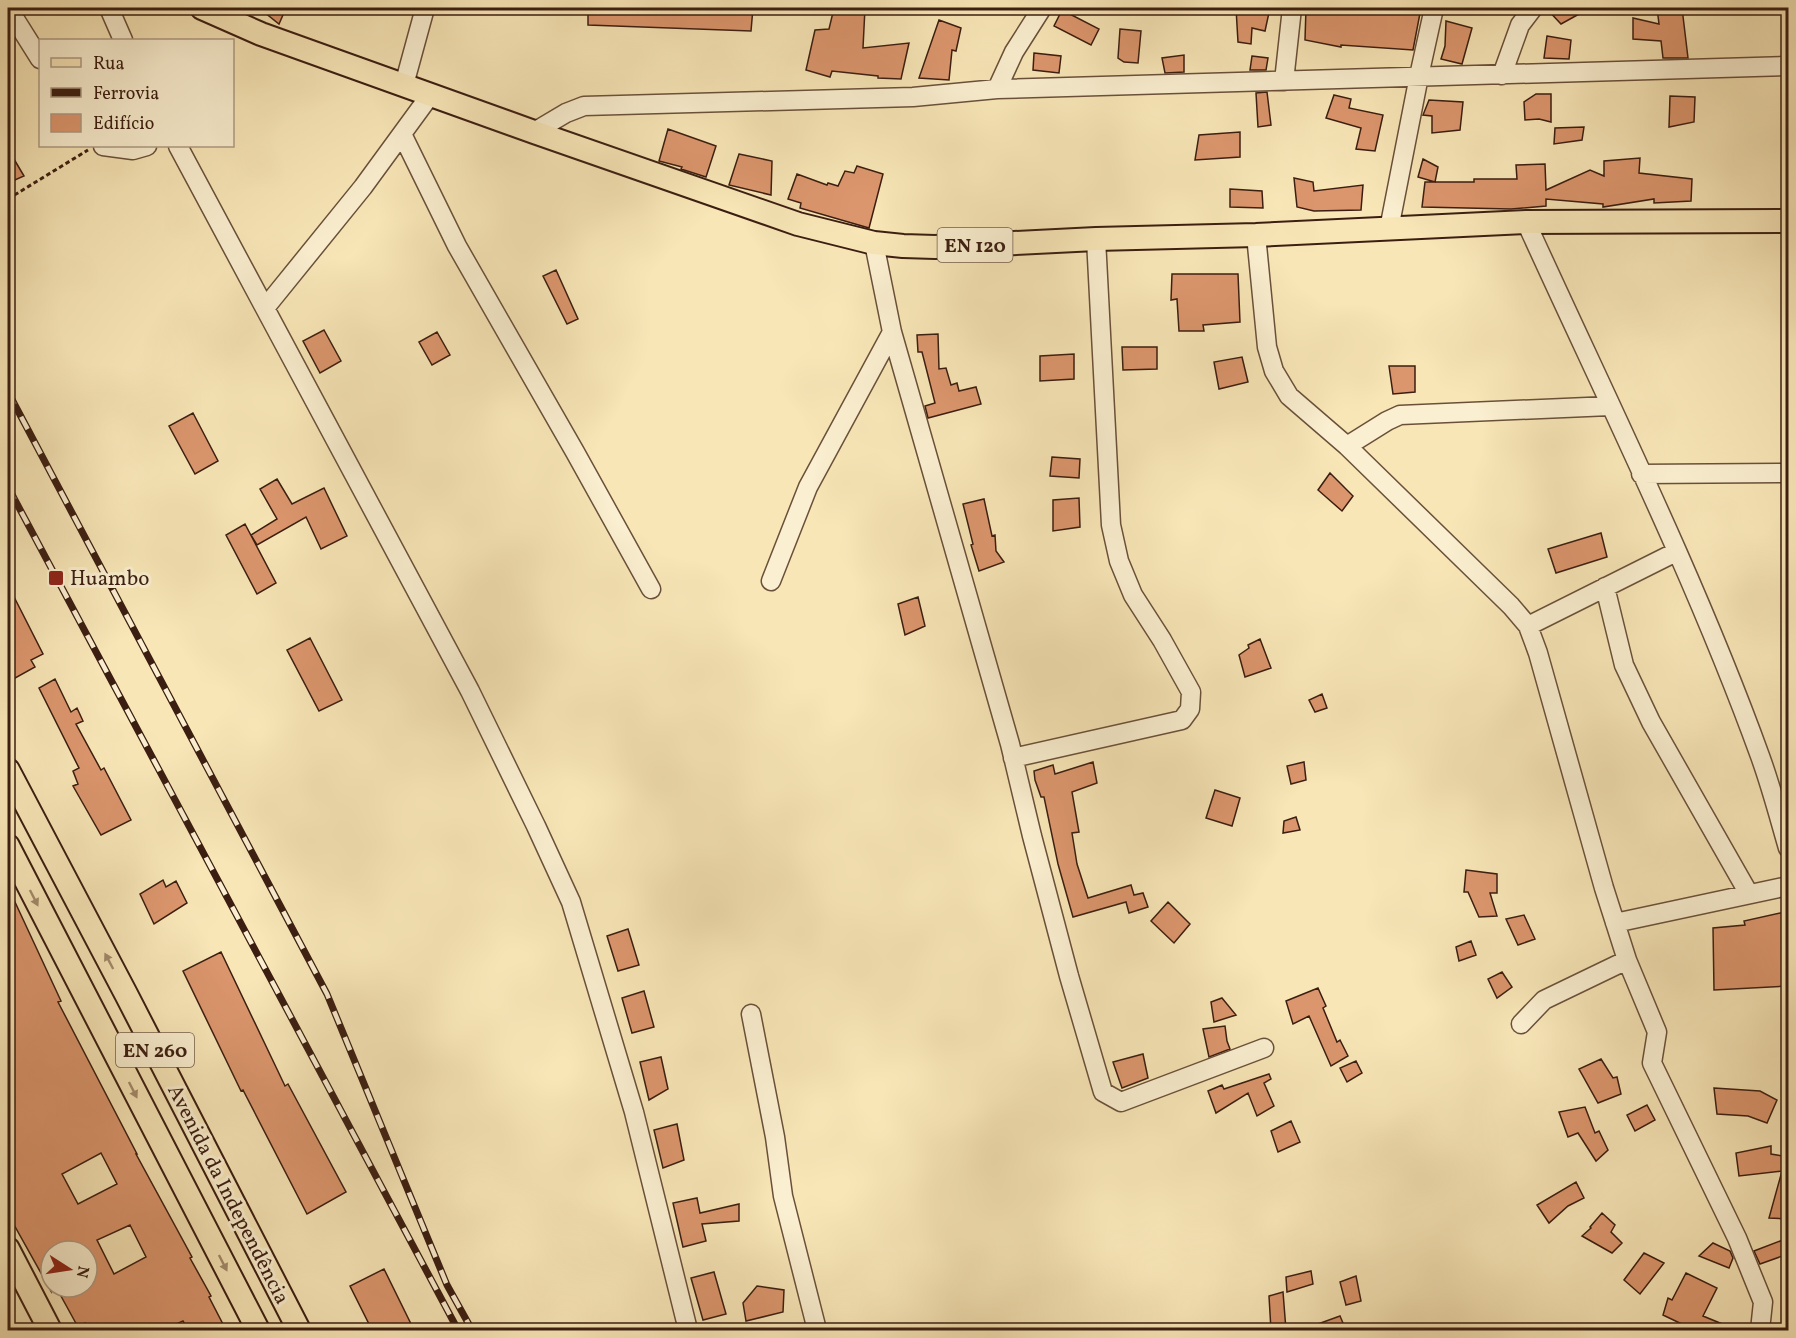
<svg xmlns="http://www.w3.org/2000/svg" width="1796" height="1338" font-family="Vollkorn,serif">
<rect width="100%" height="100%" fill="#f8e6b7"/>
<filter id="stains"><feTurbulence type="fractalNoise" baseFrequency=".00333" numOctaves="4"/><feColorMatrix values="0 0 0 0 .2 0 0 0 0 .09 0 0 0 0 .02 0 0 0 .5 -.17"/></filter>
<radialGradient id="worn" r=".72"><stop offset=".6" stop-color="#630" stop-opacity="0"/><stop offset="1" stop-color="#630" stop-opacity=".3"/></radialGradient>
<path fill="#dc966d" stroke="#3b1e11" stroke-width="1.5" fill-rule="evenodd" d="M259 8H286L279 24Z
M588 8H753L751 31 588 25Z
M834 8H865L863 48 909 43 901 79 878 78V76L832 71 830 77 806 70 815 30 829 29Z
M1236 8H1270L1265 31 1252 28 1251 44 1238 42Z
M1306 8H1421L1413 50 1341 45V47L1305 40Z
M1546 8H1590L1561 24Z
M1657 8H1682L1688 58H1663L1661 41 1633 39V18L1659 24Z
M1062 10 1099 29 1091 45 1054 26Z
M939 20 961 28 956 51 952 50 949 80 919 78Z
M1446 21 1472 28 1462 64 1441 59 1445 46Z
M1120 29 1141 31 1138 63 1124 62 1118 58Z
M1547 36 1571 40 1569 59 1544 58Z
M1034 53 1061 56 1059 73 1033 70Z
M1184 55V72L1165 73 1162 58Z
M1252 56 1268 58 1266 70H1250Z
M1267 92 1271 125 1258 127 1256 93Z
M1536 94H1551V122L1539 119 1525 120 1524 102Z
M1334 95 1351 99 1349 108 1383 115 1375 151 1356 149 1361 128 1326 118Z
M1670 96 1695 97 1694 122 1669 127Z
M1429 100 1463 102 1460 130 1432 133V116L1423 115Z
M1584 127 1582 140 1554 144 1555 128Z
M668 129 716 146 706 177 681 169 682 167 659 161Z
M1240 132V157L1195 160 1199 135Z
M8 149 24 176 8 183Z
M739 154 772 161 771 195 729 185Z
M1640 158 1639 173 1692 179 1691 201 1654 203V199L1603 207V204L1546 199V206L1511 209 1422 207 1425 182H1474V179H1517L1516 165 1545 164 1546 190 1590 170 1604 176V161Z
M1423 159 1438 167 1435 182 1418 177Z
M857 166 883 174 869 228 800 208 801 203 788 199 797 174 827 185 828 183 838 186 845 171 854 173Z
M1294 178 1313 182 1314 191 1363 185 1361 210 1314 211 1297 207Z
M1230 189 1262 191 1263 208 1230 207Z
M556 270 578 319 567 324 543 276Z
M1172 274H1238L1240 322 1203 325 1204 331H1179L1177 299 1171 300Z
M324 330 341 361 320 373 303 341Z
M437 332 450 355 432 365 419 342Z
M938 334 939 369 946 368 951 385 957 383 959 391 976 387 981 404 928 418 925 406 935 403 922 352H918L917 335Z
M1122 347H1157V369L1123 370Z
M1074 354V379L1040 381V356Z
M1242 357 1248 382 1219 389 1214 362Z
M1389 366H1415V392L1393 394Z
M193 413 218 461 195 474 169 426Z
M1052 457 1080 459 1079 478 1050 476Z
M1330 473 1353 496 1342 511 1318 490Z
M277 479 292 504 324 488 347 536 321 549 306 517 257 545 251 535 277 519 260 489Z
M1079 498 1080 527 1053 531V500Z
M984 499 992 536 995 535 996 551 1004 562 979 571 971 545 973 544 963 504Z
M245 524 276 583 257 594 226 535Z
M1601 533 1607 557 1556 573 1548 549Z
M8 585 43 654 31 660 35 667 8 682Z
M918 597 925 626 905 635 898 604Z
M310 638 342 700 319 711 287 650Z
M1260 639 1271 668 1245 677 1239 655 1249 648 1248 645Z
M55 679 71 712 77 708 83 721 76 724 101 770 104 768 131 820 101 835 73 786 78 784 73 771 79 768 39 688Z
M1322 694 1327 708 1315 712 1309 700Z
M1093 762 1097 783 1072 792 1079 832 1072 833 1077 864 1088 898 1131 885 1134 895 1143 893 1148 907 1129 913 1126 902 1073 917 1058 864 1044 797H1041L1035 780 1034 771 1053 765 1055 774Z
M1304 762 1306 780 1291 784 1287 766Z
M1215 790 1240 798 1232 826 1206 818Z
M1296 817 1300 830 1283 833 1284 821Z
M1466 870 1497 874V893H1490L1497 916 1479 917 1468 892H1464Z
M163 880 166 887 176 881 187 903 154 924 140 894Z
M8 887 61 1001 58 1002 137 1154H136L192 1257 190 1258 211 1296 209 1297 226 1330H188L183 1321 163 1330H88L85 1323 78 1327 56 1287H87V1251H51V1291L8 1214ZM101 1153 117 1184 78 1204 62 1174ZM130 1225 146 1257 114 1274 97 1240Z
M1168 902 1190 924 1174 943 1151 921Z
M1785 912 1788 953V986L1714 990 1713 928 1745 925 1744 921Z
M1524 915 1535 939 1518 945 1506 919Z
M628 929 639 965 618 971 607 936Z
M1471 941 1476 955 1459 961 1456 947Z
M221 952 285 1086 288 1084 346 1192 307 1214 243 1090 241 1091 183 971Z
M1502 972 1512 987 1497 998 1488 979Z
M1318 988 1326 1006 1323 1008 1337 1042 1340 1040 1348 1056 1331 1066 1309 1016 1293 1024 1286 1001Z
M644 991 654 1027 632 1033 622 998Z
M1222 998 1236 1015 1214 1022 1211 1002Z
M1225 1026 1227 1041 1230 1049 1209 1057 1203 1029Z
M1143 1054 1148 1078 1122 1088 1113 1062Z
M661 1057 668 1089 649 1100 640 1062Z
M1601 1059 1613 1078 1617 1077 1621 1094 1598 1103 1579 1069Z
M1356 1061 1362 1073 1347 1082 1340 1068Z
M1269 1074 1271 1079 1264 1083 1274 1106 1257 1116 1248 1093 1216 1113 1208 1091 1222 1085 1224 1089Z
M1714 1088 1760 1091 1777 1100 1767 1123 1748 1116 1717 1114Z
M1647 1105 1655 1120 1635 1131 1627 1115Z
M1585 1107 1595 1133 1599 1131 1608 1150 1596 1161 1578 1133 1568 1137 1559 1112Z
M1291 1121 1300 1142 1278 1152 1271 1131Z
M677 1124 684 1160 663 1168 654 1130Z
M1771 1146V1154L1788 1157V1219L1769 1218 1782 1171 1739 1176 1736 1153Z
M1576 1182 1584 1198 1568 1206 1549 1223 1537 1205Z
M697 1198 700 1213 739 1204V1221L702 1224 706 1241 683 1247 673 1203Z
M1602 1213 1615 1225 1611 1232 1622 1243 1612 1253 1582 1236 1591 1228 1590 1227Z
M1788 1238V1254L1760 1264 1754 1251Z
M1713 1243 1730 1251 1733 1258 1729 1268 1699 1256Z
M1644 1253 1664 1263 1640 1294 1624 1280Z
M384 1269 414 1330H372L350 1286Z
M1311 1271 1313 1284 1287 1292 1286 1277Z
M714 1272 726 1314 703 1320 691 1278Z
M1686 1273 1717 1288 1703 1316 1737 1330H1680L1684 1325 1663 1315 1668 1298 1672 1300Z
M1356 1276 1361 1301 1346 1305 1340 1282Z
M757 1286 784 1290 783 1312 746 1321 743 1303Z
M1283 1292 1286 1330H1271L1269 1296Z
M1340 1316 1346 1330H1304V1329Z"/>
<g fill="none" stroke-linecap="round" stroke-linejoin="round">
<defs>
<path id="minor" d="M8 8 40 59
M109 8 123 40
M1502 75 1520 25 1533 8
M1284 81 1292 8
M404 85 425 8
M997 89 1014 52 1042 8
M534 132 566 113 584 106 913 97 997 89 1788 66
M402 134 457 246 575 452 651 589
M103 146 133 150 147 146
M178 146 470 691 536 826 571 902 634 1112 688 1330
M1526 222C1606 398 1694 574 1760 756 1771 786 1779 817 1788 848
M1389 229 1419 76 1434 8
M1256 235 1267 347 1274 371 1289 396 1347 446 1511 606 1528 626 1538 653 1604 888 1627 960 1657 1032 1652 1063 1737 1238 1763 1302 1760 1330
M874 243 892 332 1010 744 1032 836 1069 976 1103 1092 1121 1102 1264 1048
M265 308 363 187 431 94
M1347 446 1387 421 1400 415 1610 406
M1641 474 1788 473
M771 581 808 487 892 332
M1605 587 1624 665 1651 722 1749 894
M1528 626 1676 552
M1013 758 1182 720 1190 709 1191 692 1162 640 1133 595 1119 561 1111 525 1096 239
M1615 923 1788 886
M751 1014 775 1137 783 1196 817 1330
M1521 1024 1544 1000 1627 960"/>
<path id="major" d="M202 8 261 34 534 132 798 224 874 243 903 246 935 247 1096 239 1256 235 1526 222 1788 221
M8 770 126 994 299 1330
M8 846 258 1330
M8 1249 50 1330"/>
</defs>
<use href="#minor" stroke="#6a503a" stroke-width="21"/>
<use href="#major" stroke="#3b1e11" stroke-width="26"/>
<path stroke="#3b1e11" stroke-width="3" stroke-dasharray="4.5 3" stroke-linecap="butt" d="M8 199 88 150"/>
<use href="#minor" stroke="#faefd0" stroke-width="18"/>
<use href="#major" stroke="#f8e6b7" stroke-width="22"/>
<defs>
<path id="rail" d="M8 392 327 994 447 1285 472 1330
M8 487 458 1330"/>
</defs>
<use href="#rail" stroke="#3b1e11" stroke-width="7"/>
<use href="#rail" stroke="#faefd0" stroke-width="4.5" stroke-dasharray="14" stroke-linecap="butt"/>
</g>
<defs><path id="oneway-solid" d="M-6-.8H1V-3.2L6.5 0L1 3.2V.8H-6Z" transform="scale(1.5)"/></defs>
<g fill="#a38c6c">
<use href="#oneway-solid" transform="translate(34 898) rotate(63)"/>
<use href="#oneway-solid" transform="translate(109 961) rotate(-118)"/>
<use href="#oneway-solid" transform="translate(133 1090) rotate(63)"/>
<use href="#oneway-solid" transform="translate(223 1263) rotate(63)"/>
</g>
<rect fill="#8f2418" stroke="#faefd0" stroke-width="2" x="48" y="570" width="16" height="16" rx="3"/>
<g text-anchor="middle" stroke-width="6" stroke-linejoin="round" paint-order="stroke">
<g fill="#faefd0" stroke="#745d4a" stroke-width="1.5">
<rect x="937.5" y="228" width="75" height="34" rx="4.5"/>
<rect x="116" y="1033" width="78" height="34" rx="4.5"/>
</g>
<g font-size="20" font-weight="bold" fill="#3b1e11">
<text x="975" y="252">EN 120</text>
<text x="155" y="1057">EN 260</text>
</g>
<g font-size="21" fill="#3b1e11" stroke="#faefd0" text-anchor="start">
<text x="70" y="585">Huambo</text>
</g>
<g font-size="21" fill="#3b1e11" stroke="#faefd0">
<text transform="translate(229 1194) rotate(63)" y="7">Avenida da Independência</text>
</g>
</g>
<rect width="1796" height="1338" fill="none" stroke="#f8e6b7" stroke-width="30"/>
<rect x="9" y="9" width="1778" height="1320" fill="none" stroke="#3b1e11" stroke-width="3"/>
<rect x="15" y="15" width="1766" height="1308" fill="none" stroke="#3b1e11" stroke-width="1.5"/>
<rect x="39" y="39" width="195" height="108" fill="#faefd0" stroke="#ae9b84" stroke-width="1.5"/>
<rect x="51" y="58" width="30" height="9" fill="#f8e6b7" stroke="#ae9b84" stroke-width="1.5"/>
<text x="93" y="69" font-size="18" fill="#3b1e11">Rua</text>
<rect x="51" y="88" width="30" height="9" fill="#3b1e11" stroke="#ae9b84" stroke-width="1.5"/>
<text x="93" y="99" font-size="18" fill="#3b1e11">Ferrovia</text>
<rect x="51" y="114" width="30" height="18" fill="#dc966d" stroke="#ae9b84" stroke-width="1.5"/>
<text x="93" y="129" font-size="18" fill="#3b1e11">Edifício</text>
<g transform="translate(69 1269) rotate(102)"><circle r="28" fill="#faefd0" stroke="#ae9b84" stroke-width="1.5"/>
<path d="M0-4.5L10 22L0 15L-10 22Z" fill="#8f2418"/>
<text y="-9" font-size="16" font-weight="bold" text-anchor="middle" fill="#3b1e11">N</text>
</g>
<rect width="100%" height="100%" filter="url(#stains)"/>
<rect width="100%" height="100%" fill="url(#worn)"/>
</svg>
